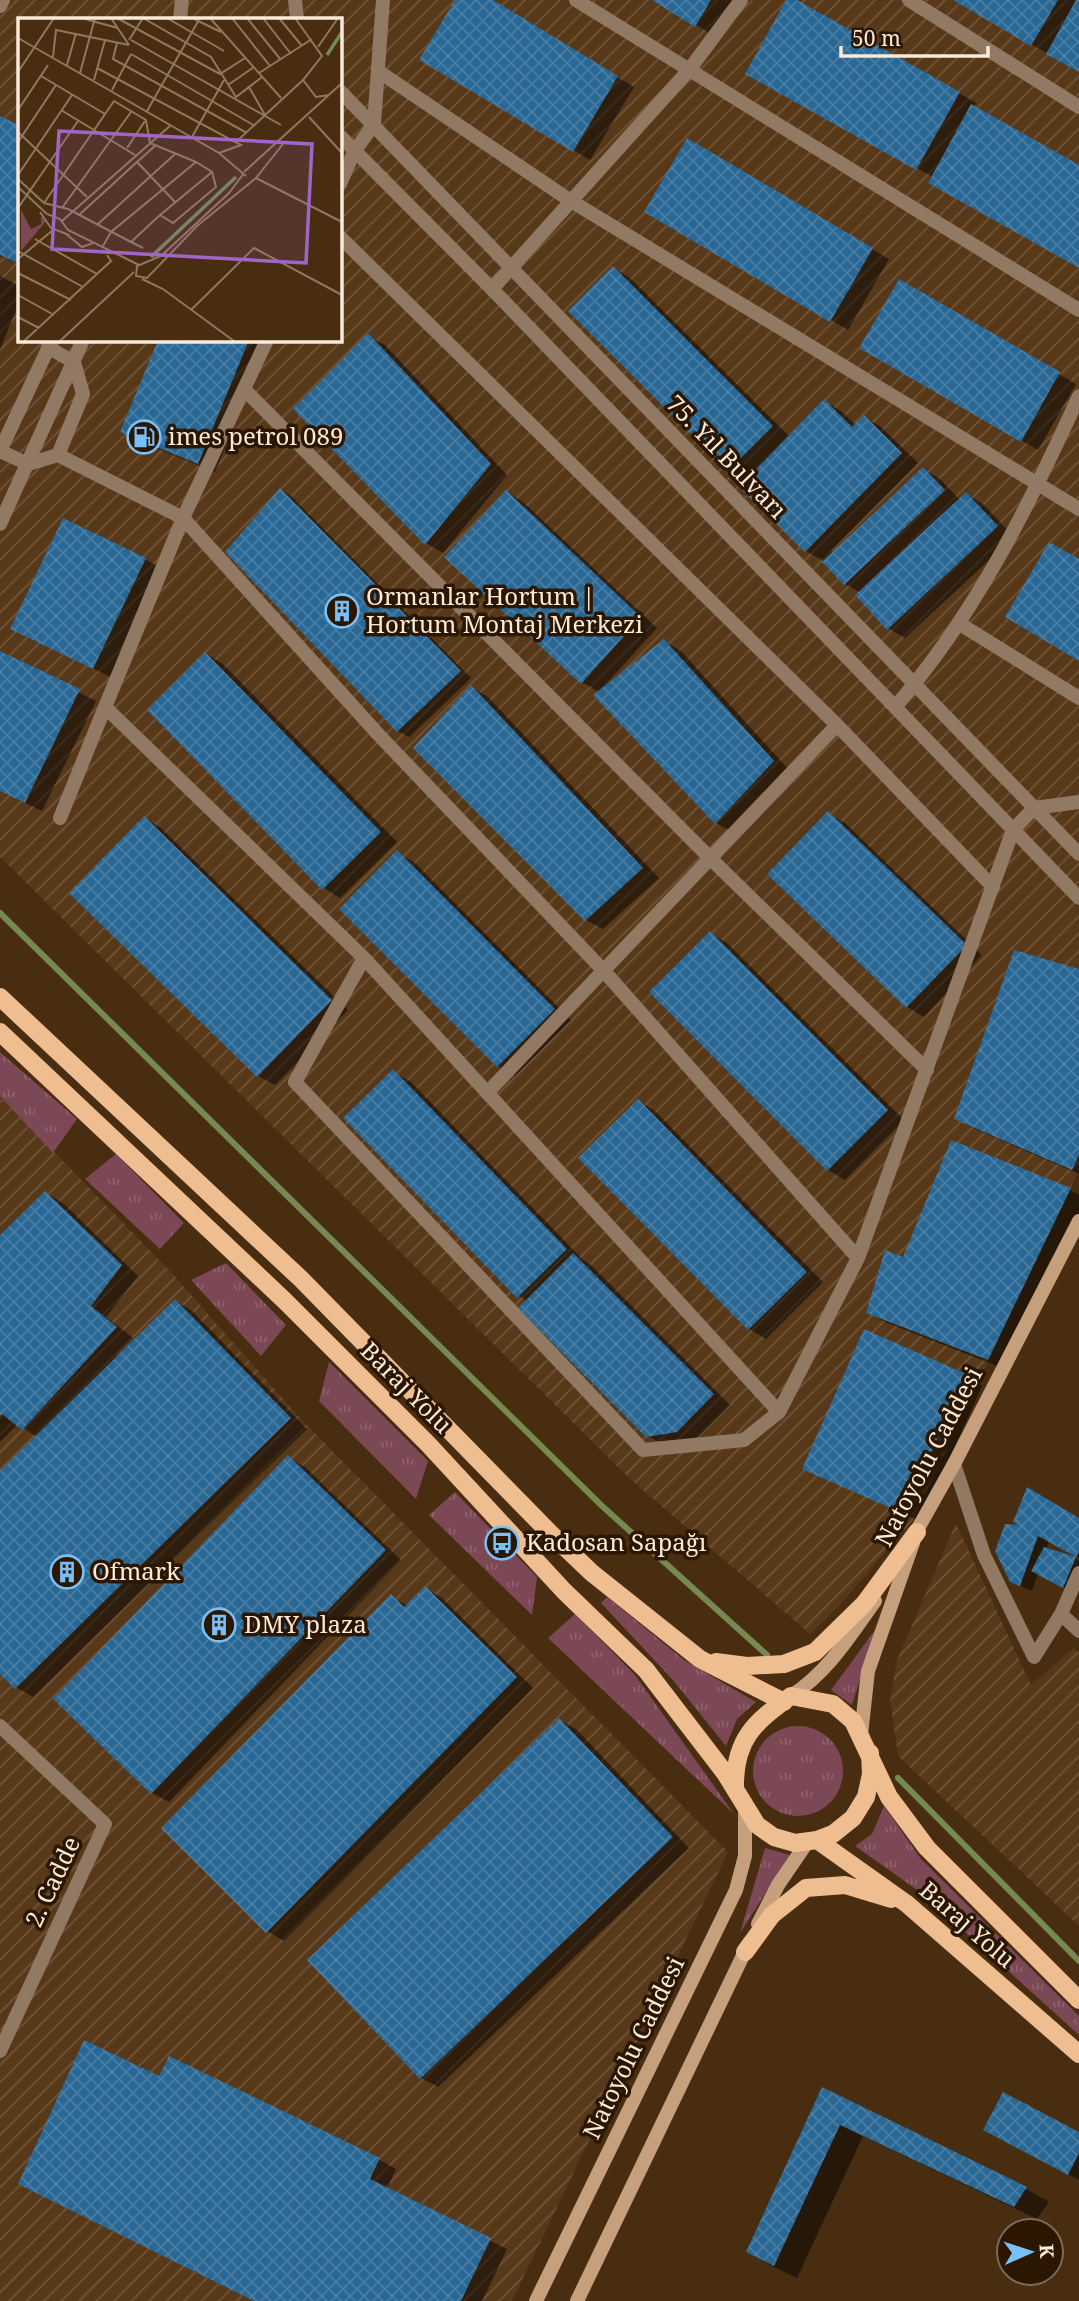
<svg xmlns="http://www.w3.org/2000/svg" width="1079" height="2301" font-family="'Noto Serif',serif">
<defs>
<pattern id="industrial-furrows" width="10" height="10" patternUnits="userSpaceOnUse" patternTransform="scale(1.75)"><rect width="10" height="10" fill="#573818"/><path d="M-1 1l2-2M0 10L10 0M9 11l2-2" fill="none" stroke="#705539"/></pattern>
<pattern id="grass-tufts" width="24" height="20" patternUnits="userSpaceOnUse" patternTransform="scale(1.75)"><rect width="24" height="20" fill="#7c4855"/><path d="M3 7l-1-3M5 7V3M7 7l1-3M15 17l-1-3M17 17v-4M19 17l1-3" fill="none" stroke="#90626d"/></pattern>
<pattern id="building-cross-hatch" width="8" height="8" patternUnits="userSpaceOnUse" patternTransform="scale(1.75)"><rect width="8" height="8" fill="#296795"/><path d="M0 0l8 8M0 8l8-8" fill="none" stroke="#497da3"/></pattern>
</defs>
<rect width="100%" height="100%" fill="#482d10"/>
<path fill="url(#industrial-furrows)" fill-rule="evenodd" d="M0 0H1079V1170L913 1520 839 1606 810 1634 629 1478 0 857ZM19 19H340V340H19Z
M0 1096 169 1270 298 1416 728 1852 512 2301H0Z
M956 1523 1031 1685 1074 1648 1079 1653V1926L898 1756 890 1700 897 1660Z"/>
<path fill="url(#grass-tufts)" d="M0 1052 77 1119 53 1153 0 1096Z
M116 1154 184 1223 160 1249 85 1179Z
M226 1263 286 1325 261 1356 191 1280Z
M329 1362 428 1461 416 1499 319 1401Z
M455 1492 537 1577 532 1615 429 1515Z
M607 1597 684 1660 756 1702 737 1719 726 1746 672 1679 601 1603Z
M575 1614 635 1675 734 1814 548 1638Z
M875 1630 852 1705 831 1690Z
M753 1771a45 45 0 1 1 90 0a45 45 0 1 1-90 0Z
M884 1806 921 1859 1079 2016V2035L923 1894 855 1846 872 1834Z
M765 1848 790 1855 740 1933Z"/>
<path fill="#0007" d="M457 0H490L634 87 590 160 422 59Z
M655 0H734L713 35Z
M788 0H794L959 93 976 103 973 108 1079 167V266L933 177 748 73Z
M957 0H1079V70L1048 54Z
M0 118 19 126V264L0 256Z
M687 140 889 259 848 330 646 211Z
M613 268 630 278 790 437 824 401 841 411 856 425 864 417 881 427 918 463 831 551 834 554 923 469 940 479 960 500 966 494 983 504 1014 537 905 638 888 628 861 593 845 584 824 561 806 551 747 480 729 470 570 311Z
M0 276 19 286V303L0 349Z
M900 281 1076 384 1038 450 862 348Z
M368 336 385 345 507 475 443 553 426 543Z
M160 340H270L215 472 139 441 122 431Z
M281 490 291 496 471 678 409 737 398 731Z
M507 492 523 502 657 628 605 685 607 687 664 641 681 651 790 771 733 832 716 823 596 695 599 692 582 682Z
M145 559 162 569 111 677 29 638Z
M0 653 96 701 42 811 0 791Z
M206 654 223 664 397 842 340 898 324 888Z
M471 687 488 697 659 878 603 929 586 920Z
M828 813 845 823 982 955 924 1017 907 1007Z
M144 818 161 828 348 1010 275 1085 258 1076Z
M397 853 414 862 571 1020 515 1076 498 1066 341 909Z
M710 933 727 943 904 1120 845 1180 828 1170Z
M1079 971V1174L973 1128 956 1118Z
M393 1072 410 1081 583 1260 591 1265 730 1405 694 1441 665 1446 648 1436 527 1301 519 1296Z
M638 1101 655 1111 823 1282 766 1339 749 1329 581 1158Z
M1070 1190 1079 1195V1215L1005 1369 885 1322 868 1312Z
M46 1193 63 1203 138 1276 106 1317 133 1338 116 1355 119 1357 176 1301 192 1311 307 1429 33 1697 16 1687 0 1671V1474L37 1437 18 1424 0 1442V1238Z
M965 1376 982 1386 921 1522 804 1468Z
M288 1457 305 1467 401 1560 169 1802 152 1793Z
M1079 1520V1557L1049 1541 1046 1549 1079 1560V1582L1074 1593 1038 1573 1032 1591 1011 1581 997 1551Z
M425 1588 442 1598 533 1688 284 1941 267 1931 391 1597 408 1606Z
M560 1720 577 1730 689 1848 438 2087 421 2078Z
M170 2058 380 2160 396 2169 387 2189 507 2249 482 2301H255L160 2079Z
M823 2089 1026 2189 1049 2202 1037 2219 863 2136 797 2278 770 2265 748 2252Z
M1079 2134V2180L1002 2139Z"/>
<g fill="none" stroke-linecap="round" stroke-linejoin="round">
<path stroke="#768951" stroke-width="6" d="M0 913 601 1505 767 1655
M898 1778 1079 1961"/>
</g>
<path fill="url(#building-cross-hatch)" d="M455 0H493L618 76 573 152 419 60Z
M652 0H711L695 27Z
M786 0H797L960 92 916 170 745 74Z
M953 0H1058L1031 46Z
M1076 0H1079V72L1046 54Z
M971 104 1079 165V268L928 183Z
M0 116 19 125V264L0 255Z
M687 138 873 248 830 322 644 212Z
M613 266 773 426 728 471 568 311Z
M899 279 1060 372 1021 442 859 348Z
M368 333 491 464 425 545 293 409Z
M158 340H249L198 464 120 432Z
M824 399 852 427 864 415 902 453 805 552 739 487Z
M923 467 945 490 844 585 822 562Z
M280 488 461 671 397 732 225 552Z
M506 490 641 617 581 684 444 557Z
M966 492 998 526 887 630 855 595Z
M63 518 146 558 93 669 10 629Z
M1049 542 1079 559V661L1005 617Z
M664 639 774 761 715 824 593 695Z
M0 651 80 689 25 803 0 791Z
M205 652 381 832 322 890 147 710Z
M471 685 643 868 585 921 413 748Z
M828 811 967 945 906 1008 767 874Z
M144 816 332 1000 257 1077 69 893Z
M397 850 555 1009 497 1067 339 909Z
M710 931 888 1110 827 1171 649 992Z
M1014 950 1079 969V1155L1072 1170 954 1119Z
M393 1069 567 1249 517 1298 343 1118Z
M638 1099 807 1272 748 1330 578 1158Z
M951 1140 1071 1188 988 1360 866 1313 885 1250 903 1257Z
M45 1191 122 1265 91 1306 117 1327 22 1430 2 1414 0 1416V1235Z
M573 1253 714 1394 677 1432 646 1437 518 1308Z
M175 1299 291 1418 15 1689 0 1674V1471Z
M864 1329 966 1374 904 1514 802 1469Z
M288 1455 386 1550 151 1794 53 1699Z
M1027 1487 1079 1518V1552L1076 1557 1063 1588 1031 1571 1044 1547 1076 1557 1038 1536 1020 1586 1010 1582 995 1551 1005 1524 1018 1525 1013 1522Z
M425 1586 517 1677 266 1933 161 1828 391 1594 404 1607Z
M559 1718 673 1837 420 2079 307 1960Z
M84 2040 159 2076 169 2056 380 2158 370 2179 491 2238 461 2301H254L18 2184Z
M822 2087 1027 2187 1014 2207 840 2125 774 2266 746 2252Z
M1003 2092 1079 2132V2153L1068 2175 983 2130Z"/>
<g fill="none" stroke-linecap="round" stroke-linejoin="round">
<path stroke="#917963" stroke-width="14" d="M576 0 1079 310
M909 0 1079 107
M0 6 3 0
M378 71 571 201 1079 509
M340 184 354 152 374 124 383 0
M340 237 837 725 487 1093
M492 289 689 70 741 0
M244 389 711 859 927 1070
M0 451 28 464 58 455 83 394 74 362 49 348 48 340
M58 455 183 518 377 733 603 970 858 1258 779 1412 744 1440 643 1450 295 1082 364 958 105 707 60 818
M960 624 1079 698
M105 707 183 518 267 340
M895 707C975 615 1029 506 1079 396
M837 725 993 887
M364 958 779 1412
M858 1258 1013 830 1034 808 1079 802
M954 1464 984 1555 1034 1657 1061 1614 1079 1573
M1061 1614 1079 1631
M0 1726 105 1824 0 2051"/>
<path stroke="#917963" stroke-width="14" d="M295 0 297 19
M180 19 182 0
M340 91 1079 854
M340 136 492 289 1079 898
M0 451 52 340
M0 524 83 340"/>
<path stroke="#c6a07d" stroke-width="14" d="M911 1541 954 1464 1079 1221
M791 1696C828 1672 850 1636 875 1601
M861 1735 868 1671 913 1543
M758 1924 778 1885 808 1841
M536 2301 736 1890 745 1856V1808
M577 2301 749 1943"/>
<path stroke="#eebd90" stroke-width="18" d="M0 997 301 1279 551 1534 592 1573 700 1659 784 1702
M0 1032 285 1301 428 1444 564 1591 646 1670 725 1773 757 1825 774 1837 795 1843 817 1840 833 1834 853 1818 866 1797 871 1774 870 1753
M716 1662 747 1666 784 1664 815 1652 864 1604 917 1532
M735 1788C734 1739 755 1722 791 1696L833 1704 853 1721 889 1797 927 1848 1079 2000
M817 1840 907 1904 1079 2054
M745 1952 772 1915 806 1888 845 1885 891 1899"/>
</g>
<defs>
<symbol id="fuel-ring" viewBox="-11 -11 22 22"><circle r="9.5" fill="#2b1601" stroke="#79bff8" stroke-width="1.5"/><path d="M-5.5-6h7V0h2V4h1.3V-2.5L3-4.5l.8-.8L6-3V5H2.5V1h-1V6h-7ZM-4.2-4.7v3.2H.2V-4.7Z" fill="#79bff8"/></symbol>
<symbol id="building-ring" viewBox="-11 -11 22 22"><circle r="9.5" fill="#2b1601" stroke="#79bff8" stroke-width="1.5"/><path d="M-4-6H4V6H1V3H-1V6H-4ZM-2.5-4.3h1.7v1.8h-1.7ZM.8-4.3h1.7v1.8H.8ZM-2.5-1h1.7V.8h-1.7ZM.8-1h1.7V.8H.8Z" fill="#79bff8"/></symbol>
<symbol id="bus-ring" viewBox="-11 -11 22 22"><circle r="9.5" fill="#2b1601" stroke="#79bff8" stroke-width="1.5"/><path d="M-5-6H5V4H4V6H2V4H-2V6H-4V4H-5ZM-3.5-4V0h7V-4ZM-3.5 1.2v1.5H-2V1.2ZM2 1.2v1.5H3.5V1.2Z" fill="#79bff8"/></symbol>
</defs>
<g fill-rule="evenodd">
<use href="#fuel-ring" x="125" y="418" width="38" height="38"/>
<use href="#building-ring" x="323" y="592" width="38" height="38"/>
<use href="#bus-ring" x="483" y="1524" width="38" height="38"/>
<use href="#building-ring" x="48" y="1553" width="38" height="38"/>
<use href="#building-ring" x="200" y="1606" width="38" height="38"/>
</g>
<g text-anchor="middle" stroke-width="7" stroke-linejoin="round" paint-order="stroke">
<g font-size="24" fill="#fbe9d9" stroke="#2b1601" text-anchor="start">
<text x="168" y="445">imes petrol 089</text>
<text x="366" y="605">Ormanlar Hortum |<tspan x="366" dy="28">Hortum Montaj Merkezi</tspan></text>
<text x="526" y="1551">Kadosan Sapağı</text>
<text x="92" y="1580">Ofmark</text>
<text x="244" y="1633">DMY plaza</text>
</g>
<g font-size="24" fill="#fbe9d9" stroke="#2b1601">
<text transform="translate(726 457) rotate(46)" y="8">75. Yıl Bulvarı</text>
<text transform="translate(406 1388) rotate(45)" y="8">Baraj Yolu</text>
<text transform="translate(929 1457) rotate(-62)" y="8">Natoyolu Caddesi</text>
<text transform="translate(53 1882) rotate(-65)" y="8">2. Cadde</text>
<text transform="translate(967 1925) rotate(41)" y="8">Baraj Yolu</text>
<text transform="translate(634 2048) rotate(-64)" y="8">Natoyolu Caddesi</text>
</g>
</g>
<g transform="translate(18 18)">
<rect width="324" height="324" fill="#482d10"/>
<path d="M3 192 13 211 23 206V198L28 203 3 233Z" fill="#7c4855"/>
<path fill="none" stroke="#768951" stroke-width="3.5" d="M309 37 324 14M133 239 218 159"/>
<path fill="none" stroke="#907860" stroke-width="2" d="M63 0 100 10M93 0 111 27M99 0 202 56 227 40M125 0 193 39 218 79 244 59M149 0 206 33M174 0 203 14M192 0 263 80M214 0 252 48M229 0 263 42M245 0 273 36M261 0 284 28M0 20 201 135 228 158M111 22 125 0M113 22 263 107M99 25 95 41 229 115M300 29 320 0M113 36 237 108M35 39 38 12 111 27M49 47 58 15M79 50 223 127 201 135M0 54 36 0M62 55 77 0M241 55 294 21M23 58 87 96M76 62 87 22M285 62 298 79 311 77M210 67 236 49M231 69 247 97M94 72 113 36M0 92 30 47M43 92 117 137M129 93 182 0M291 99 324 135M0 114 69 179M174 119 206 62M0 124 38 67M218 124 285 62 304 38 277 0M109 130 127 103M119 144 138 127M226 154 324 65M226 155 211 175 143 238 119 248 118 258 129 260 179 208 238 160M0 157 54 77M238 160 265 126M238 160 324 204M0 161 26 185 50 191 113 224M0 169 29 196 42 201 50 212 121 247M26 185 96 83 128 102 132 125 178 144M0 190 60 103M44 190 113 94M22 194 33 210 51 217M61 197 119 144 157 184M142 197 194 154M44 203 153 107M79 207 157 136M47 215 64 229 75 225M17 221 79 256M85 228 93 214 178 144 194 154 198 169 155 205 142 197 113 224 125 230M0 233 65 269M0 241 35 212M0 255 53 282M124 261 145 271 216 323M0 277 36 297M173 292 236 230 324 277M0 299 21 310M6 323 93 243 89 237M42 323 116 254"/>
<path fill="#a165c7" fill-opacity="0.15" stroke="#a165c7" stroke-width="3.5" d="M41 113 294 126 288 245 34 231Z"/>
<rect width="324" height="324" fill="none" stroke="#fbe9d9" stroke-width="3.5"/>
</g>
<g transform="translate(1030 2252) rotate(87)"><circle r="33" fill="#2b1601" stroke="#7e6a57" stroke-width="2"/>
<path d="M0-5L12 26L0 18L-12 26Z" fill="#79bff8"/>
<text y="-10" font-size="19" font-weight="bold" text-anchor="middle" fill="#fbe9d9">K</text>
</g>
<path d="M841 46v10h147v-10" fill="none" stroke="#fbe9d9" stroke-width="3.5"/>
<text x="852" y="46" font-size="21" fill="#fbe9d9" stroke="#2b1601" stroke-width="5" paint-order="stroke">50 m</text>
</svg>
